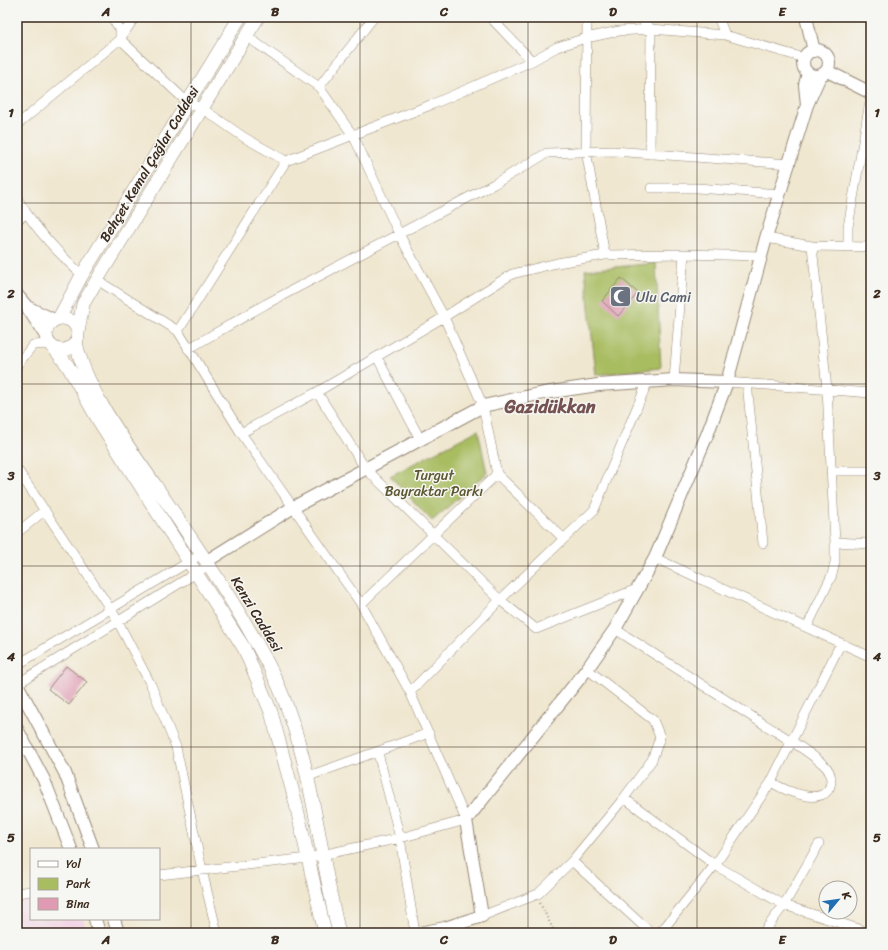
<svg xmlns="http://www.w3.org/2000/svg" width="888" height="950" font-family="Sriracha,sans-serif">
<rect width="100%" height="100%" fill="#f6f6f2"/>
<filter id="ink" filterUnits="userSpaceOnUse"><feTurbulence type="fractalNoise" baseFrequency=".025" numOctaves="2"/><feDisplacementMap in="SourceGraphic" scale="8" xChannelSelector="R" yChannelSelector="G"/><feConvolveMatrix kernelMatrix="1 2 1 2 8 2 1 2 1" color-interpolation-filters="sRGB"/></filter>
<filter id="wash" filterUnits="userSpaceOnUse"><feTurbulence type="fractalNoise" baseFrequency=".012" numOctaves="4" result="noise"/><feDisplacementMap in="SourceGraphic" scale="16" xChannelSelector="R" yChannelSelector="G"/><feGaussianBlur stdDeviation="0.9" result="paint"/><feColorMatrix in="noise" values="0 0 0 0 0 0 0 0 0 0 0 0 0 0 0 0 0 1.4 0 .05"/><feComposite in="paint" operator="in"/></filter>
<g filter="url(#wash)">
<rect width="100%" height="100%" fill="#f0e7d0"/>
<path fill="#f1d0e3" d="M31 897V919H83L87 933H17V900Z"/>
<path fill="#a8bc60" stroke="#72733f" d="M656 263 661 368 596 375 585 270Z
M478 430 487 473 432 521 390 476Z"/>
<g id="blocks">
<path fill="#df9bb4" d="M621 278 638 293 618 316 602 301Z
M66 666 87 682 69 705 48 689Z"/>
</g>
</g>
<g filter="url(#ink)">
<use href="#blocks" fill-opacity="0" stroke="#968877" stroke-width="1"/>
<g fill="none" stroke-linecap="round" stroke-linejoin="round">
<defs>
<path id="minor" d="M111 17 120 29V39L187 102 203 109 245 138 286 161 433 104 532 61 557 47 586 38 619 31 651 29 725 35 804 58
M490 17 532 61
M587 17 586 151 605 255
M639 17 651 29 650 154
M718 17 725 35
M246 36 319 87 354 137 399 234 444 317 483 406 497 474 361 604
M319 87 374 17
M17 125 120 39 135 17
M651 188H697L780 194
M17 198C34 228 57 252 82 275
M17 220 26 214
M766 238 812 246 871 247
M812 246 827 389 835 542 871 544
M848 246V227L871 96
M97 280 178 331 241 433 361 604 410 692 466 820 400 838 308 858 159 875
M178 331 286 161
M188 349 266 304 494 184 547 153 613 151 790 164
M377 357 420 439
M17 365 33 345 49 344
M674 380 684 254
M727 382 871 393
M747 383 763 543
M317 392 365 468 500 600 536 629 637 589
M241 433 317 392 444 317 512 274 557 263 605 255 684 254 762 256
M17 469 115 616 151 685 176 747 202 870 217 933
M832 471H871
M497 474 563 538
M17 533 45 510
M655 558 871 657
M807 627 832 575 835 562V542
M615 629C661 658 706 687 751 716 775 732 803 746 824 765 829 769 831 776 831 782 827 810 784 790 771 782
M17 665 202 554
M17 684 209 565
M410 692 500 600 594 510 648 381
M378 753 400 838 415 933
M306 777 429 733
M624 798 715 865 784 905 862 930 865 933
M572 861 651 933
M17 893 31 891
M482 916 538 894 572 861 624 798 652 760 660 737 653 720 587 669
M660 933 715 865 771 782 841 643
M763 933 784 905 819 844"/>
<path id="tertiary" d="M806 17 814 51
M803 63a13 13 0 1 1 26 0a13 13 0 1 1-26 0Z
M827 71 871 93
M808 73 805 85 807 105 820 76
M17 295 27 307
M46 336 27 307 54 320
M207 561 292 508 483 406 544 393 598 385 674 380 727 382
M17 684 65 773 93 849
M17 729 44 780 71 849
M95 919 99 933
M114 919 118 933
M419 933 445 928 482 916 466 820 587 669 615 629 655 558 707 435 727 382 766 238 807 105"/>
<path id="secondary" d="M46 334a16 16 0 1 1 32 0a16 16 0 1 1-32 0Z
M59 318 82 275 240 17
M78 332 83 304 97 280 258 17
M76 342C85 389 128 446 155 485 195 544 236 603 269 666 312 749 317 844 339 933
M53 347 68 366 99 421 244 648 271 712 295 800 325 933"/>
</defs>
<use href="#minor" stroke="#968877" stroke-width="10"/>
<use href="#tertiary" stroke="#968877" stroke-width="14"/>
<use href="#secondary" stroke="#968877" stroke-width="14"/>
<path stroke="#968877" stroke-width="2" stroke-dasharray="1 3" stroke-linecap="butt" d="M540 903 555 933"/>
<use href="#minor" stroke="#fff" stroke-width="9"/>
<use href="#tertiary" stroke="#fff" stroke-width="12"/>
<use href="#secondary" stroke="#fff" stroke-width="13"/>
</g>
</g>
<path fill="none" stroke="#3b2a1e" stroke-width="1" stroke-opacity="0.55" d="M191 17V933M360 17V933M528 17V933M697 17V933M17 203H871M17 384H871M17 566H871M17 747H871"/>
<defs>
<symbol id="mosque-square" viewBox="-11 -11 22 22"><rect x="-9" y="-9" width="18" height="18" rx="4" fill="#6b7280" stroke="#f6f6f2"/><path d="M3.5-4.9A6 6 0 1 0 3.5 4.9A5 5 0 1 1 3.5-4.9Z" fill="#fff"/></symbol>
</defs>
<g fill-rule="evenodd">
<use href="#mosque-square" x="608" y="284" width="25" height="25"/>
</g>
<g text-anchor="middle" stroke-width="3" stroke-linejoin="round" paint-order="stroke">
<g font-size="14" fill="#3b2a1e" stroke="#f6f6f2">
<text transform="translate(149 164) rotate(-59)" y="5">Behçet Kemal Çağlar Caddesi</text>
<text transform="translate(257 614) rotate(59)" y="5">Kenzi Caddesi</text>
</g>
<g font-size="14" fill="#5b616d" stroke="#f6f6f2" text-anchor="start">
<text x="636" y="302">Ulu Cami</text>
</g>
<g font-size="14" fill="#5c5632" stroke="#f6f6f2">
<text x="434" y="480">Turgut<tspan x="434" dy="16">Bayraktar Parkı</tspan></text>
</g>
<g font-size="18" font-weight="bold" fill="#745252" stroke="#f6f6f2">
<text x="550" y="413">Gazidükkan</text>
</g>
</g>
<rect width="888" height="950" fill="none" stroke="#f6f6f2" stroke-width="44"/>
<rect x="30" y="848" width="130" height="72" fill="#f6f6f2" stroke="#aba49d"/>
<rect x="38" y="861" width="20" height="6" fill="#ffffff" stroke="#aba49d"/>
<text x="66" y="868" font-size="12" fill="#3b2a1e">Yol</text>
<rect x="38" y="878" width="20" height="12" fill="#a8bc60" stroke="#aba49d"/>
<text x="66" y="888" font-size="12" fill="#3b2a1e">Park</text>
<rect x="38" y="898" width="20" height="12" fill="#df9bb4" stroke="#aba49d"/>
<text x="66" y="908" font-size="12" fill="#3b2a1e">Bina</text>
<g transform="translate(838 900) rotate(61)"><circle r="19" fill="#f6f6f2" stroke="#aba49d"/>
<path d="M0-3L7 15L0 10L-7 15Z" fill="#1f6fb2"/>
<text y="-6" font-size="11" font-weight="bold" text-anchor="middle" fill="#3b2a1e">K</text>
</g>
<rect x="22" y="22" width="844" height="906" fill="none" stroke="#3b2a1e" stroke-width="1.5"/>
<g font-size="13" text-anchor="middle" font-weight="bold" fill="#3b2a1e">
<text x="106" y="16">A</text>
<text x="275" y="16">B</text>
<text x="444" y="16">C</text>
<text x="613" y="16">D</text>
<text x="782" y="16">E</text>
<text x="11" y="117">1</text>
<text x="877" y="117">1</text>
<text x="11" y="298">2</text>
<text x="877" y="298">2</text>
<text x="11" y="480">3</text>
<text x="877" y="480">3</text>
<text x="11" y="661">4</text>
<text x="877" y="661">4</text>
<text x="11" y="842">5</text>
<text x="877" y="842">5</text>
<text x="106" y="944">A</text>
<text x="275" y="944">B</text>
<text x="444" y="944">C</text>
<text x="613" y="944">D</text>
<text x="782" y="944">E</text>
</g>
</svg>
